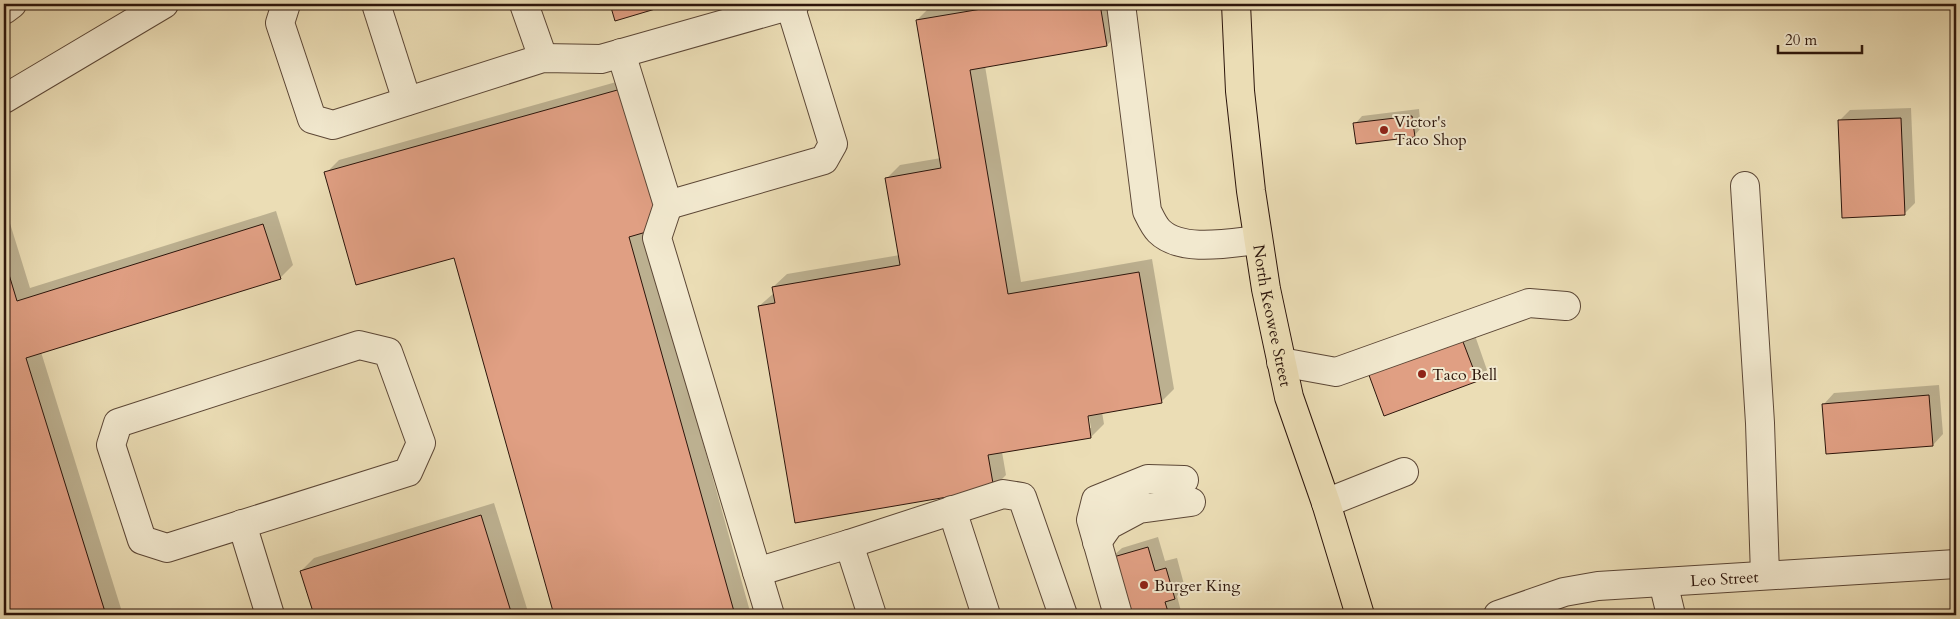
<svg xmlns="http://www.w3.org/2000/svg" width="1960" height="619" font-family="Cardo,serif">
<rect width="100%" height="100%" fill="#ebddb5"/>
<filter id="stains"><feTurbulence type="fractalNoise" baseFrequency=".004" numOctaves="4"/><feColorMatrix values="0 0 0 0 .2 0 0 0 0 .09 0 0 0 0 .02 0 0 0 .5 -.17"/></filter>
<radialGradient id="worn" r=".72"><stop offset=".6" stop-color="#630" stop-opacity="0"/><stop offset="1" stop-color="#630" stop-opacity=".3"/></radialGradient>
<path fill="#0003" fill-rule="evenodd" d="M611 4H668L616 20Z
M951 4H1115L1120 32 1107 45 985 66 1021 282 1152 259 1174 389 1161 402 1102 412 1104 424 1091 437 1002 452 1006 475 993 488 759 306 774 293 773 287 787 274 900 255 887 178 900 165 941 158 917 20 930 7ZM1086 410H1088L1091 428H1089Z
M634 77 672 214 644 231 751 615H556L455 256 326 173 339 160Z
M1911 108 1915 203 1904 214 1839 121 1850 110Z
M1419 109 1421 128 1414 136 1355 124 1362 116Z
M4 204 30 288 276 211 293 265 280 278 41 352 123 615H4Z
M1471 324 1487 370 1477 380 1378 357Z
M1939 385 1943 434 1933 445 1824 404 1834 393Z
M494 503 529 615H315L301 571 314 558Z
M1158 537 1165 561 1177 558 1185 588 1177 596 1182 615H1128L1111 558 1122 548Z"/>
<path fill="#e09f83" stroke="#2c150b" d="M610 4H672L615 21Z
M1011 4H1100L1107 46 970 70 1008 294 1139 272 1162 403 1088 416 1091 438 988 455 994 489 795 523 758 306 775 303 772 287 900 265 885 178 941 168 916 20Z
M621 89 660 228 629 237 735 615H554L454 258 356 285 324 172Z
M1412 116 1415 137 1356 144 1353 123Z
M1901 118 1905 215 1842 218 1838 120Z
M263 224 281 279 26 358 106 615H4V258L17 301Z
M1460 334 1478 381 1384 416 1366 367Z
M1929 395 1933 446 1826 454 1822 404Z
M481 515 512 615H314L300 571Z
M1148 547 1155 571 1166 568 1175 599 1165 602 1169 615H1126L1110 558Z"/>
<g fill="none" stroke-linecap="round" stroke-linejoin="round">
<defs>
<g id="minor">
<path d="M286 4 280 23 312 119 333 125 543 58 601 59 795 4"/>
<path d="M376 4 407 101"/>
<path d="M524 4 543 58"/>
<path d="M1121 4 1147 211C1150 217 1154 226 1159 231 1181 253 1230 243 1258 240"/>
<path d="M4 10 12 4"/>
<path d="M621 53 668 205 657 238 757 572 849 544 872 615"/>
<path d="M4 99 164 4"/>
<path d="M1745 186 1760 423 1765 575"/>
<path d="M668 205 824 160 833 144 790 5"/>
<path d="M359 345 388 352 421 443 408 472 167 548 142 540 111 445 118 423Z"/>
<path d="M1281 362 1336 372 1529 303 1566 306"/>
<path d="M1326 503 1404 472"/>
<path d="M952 510 986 615"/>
<path d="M242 524 270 615"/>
<path d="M1097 542 1109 525 1139 509 1191 502"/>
<path d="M849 544 1003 494 1022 497 1063 615"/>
<path d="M757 572 770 615"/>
<path d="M1663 582 1671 615"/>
<path d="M1118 615 1091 520 1096 500 1148 479 1184 480"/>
<path id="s1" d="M1498 615 1564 592 1598 586 1956 564"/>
</g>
<g id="major">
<path id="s2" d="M1236 4 1240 91 1251 191 1266 289 1289 397 1326 503 1360 615"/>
</g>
</defs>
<use href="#minor" stroke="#5c4736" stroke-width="30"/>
<use href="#major" stroke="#2c150b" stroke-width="30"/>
<use href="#minor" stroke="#f2e9cf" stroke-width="28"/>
<use href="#major" stroke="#ebddb5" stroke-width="28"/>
</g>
<g fill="#8f2418" stroke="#f2e9cf" stroke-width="2">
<circle cx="1384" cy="130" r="5"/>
<circle cx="1422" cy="374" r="5"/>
<circle cx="1144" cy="585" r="5"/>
</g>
<g text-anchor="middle" stroke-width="4" stroke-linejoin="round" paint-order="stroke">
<g font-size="16" fill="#2c150b" stroke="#f2e9cf" text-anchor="start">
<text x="1394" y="127">Victor's<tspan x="1394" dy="18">Taco Shop</tspan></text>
<text x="1432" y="380">Taco Bell</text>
<text x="1154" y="591">Burger King</text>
</g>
<g font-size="16" fill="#2c150b" stroke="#f2e9cf">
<text dy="6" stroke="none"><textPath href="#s2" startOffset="314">North Keowee Street</textPath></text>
<text dy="6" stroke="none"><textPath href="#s1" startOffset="231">Leo Street</textPath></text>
</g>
</g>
<rect width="1960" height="619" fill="none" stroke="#ebddb5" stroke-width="20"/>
<rect x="5" y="5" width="1950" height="609" fill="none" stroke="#2c150b" stroke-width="2.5"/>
<rect x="10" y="10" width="1940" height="599" fill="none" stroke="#2c150b"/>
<path d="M1778 45v8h84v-8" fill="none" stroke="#2c150b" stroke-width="2.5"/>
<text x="1785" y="45" font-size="15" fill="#2c150b" stroke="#f2e9cf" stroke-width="4" paint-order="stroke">20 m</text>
<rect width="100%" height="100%" filter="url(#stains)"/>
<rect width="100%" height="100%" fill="url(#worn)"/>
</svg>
